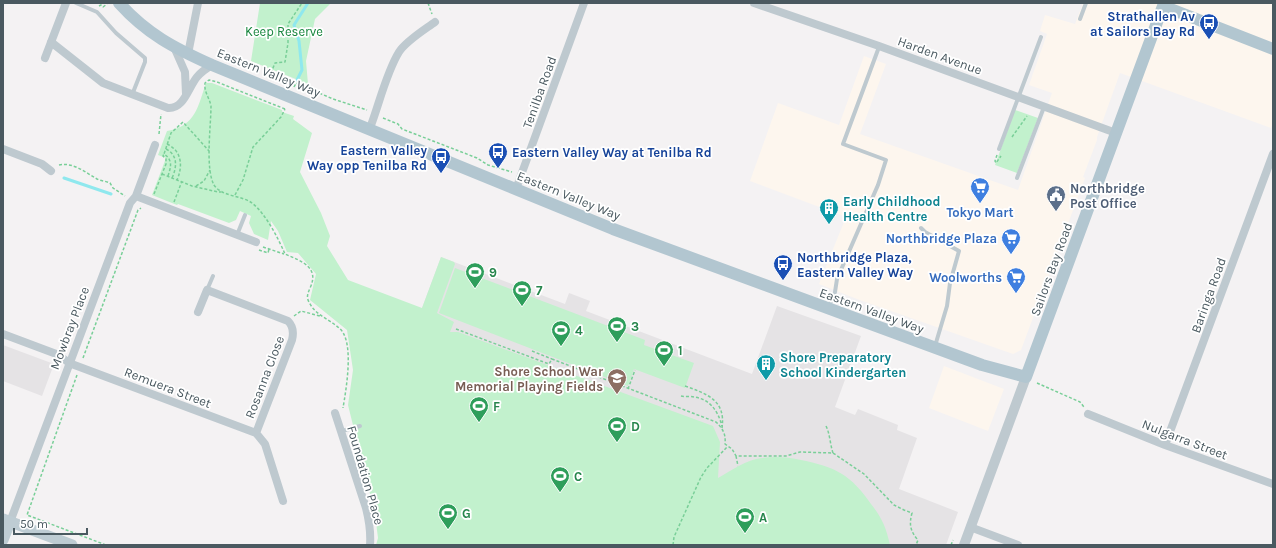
<svg xmlns="http://www.w3.org/2000/svg" width="1276" height="548" font-family="Karla,sans-serif">
<rect width="100%" height="100%" fill="#f4f2f3"/>
<path fill="#fdf6ee" d="M1083 3H1273V122L1271 128 1120 73 1097 137V140L1083 177 1085 178 1021 350 1013 354 857 299 819 284 846 217 750 181 778 103 839 125 864 56 886 64 860 134 1018 190 1052 93 1029 85 1047 34 1040 31 1045 15 1075 24Z
M944 366 1004 389 988 431 929 408Z"/>
<path fill="#e5e3e5" d="M441 257 565 304 569 293 590 301 586 311 752 374 777 306 861 336 835 407 855 415 858 409 898 425 897 430 917 438 899 489 958 512 946 545H379L422 308Z
M3 345 54 364 42 396 3 381Z"/>
<path fill="#c2f1cd" d="M260 3H331L315 19 306 61 308 84 251 61Z
M206 83H212L282 110V112L294 116 293 119 312 133 300 172 321 213 330 236 327 246 348 280 422 308 441 257 454 262 455 264 437 313 454 322 450 332H458L713 426 720 442 718 478C732 470 746 460 762 458 775 456 788 457 801 460 836 467 851 475 871 504 882 518 886 527 890 545H376L378 538 375 514 348 405 353 370 347 330 310 300 316 274 298 253 287 252 278 231 271 221 268 240 254 234 249 223 251 216 240 211 236 220 229 223 178 204 177 205 152 195 166 158 158 155 167 131C196 126 198 106 206 83Z
M1015 110 1038 118 1017 173 995 165Z
M455 268 645 340 644 345 694 363 685 388 634 369 628 386 439 313Z"/>
<g fill="none" stroke-linecap="round" stroke-linejoin="round">
<path stroke="#8fe8ee" stroke-width="3" d="M297 80 302 70 299 41 294 25 308 3
M64 178 111 194"/>
<path stroke="#79cf98" stroke-width="1.5" stroke-dasharray="3 2" stroke-linecap="butt" d="M428 3 432 14
M99 6 101 5 103 7 107 4
M1174 30V34
M271 73 275 63 285 62 288 43V24L302 3
M294 87 296 83 333 99 367 110
M285 109 217 82 209 80 205 83C204 93 209 96 211 106 211 126 205 168 214 185 222 197 241 195 252 203 266 214 278 238 285 254 301 261 320 267 310 288 308 293 306 297 309 302 315 315 329 319 339 328 355 340 346 390 343 408
M383 118 398 124 402 129 477 158 488 165 512 172
M159 134 161 114
M1012 137 1027 116
M167 144C182 151 183 166 177 180
M166 149C178 155 177 167 172 178
M997 155 995 161 996 163 1001 156
M59 165C73 162 85 172 97 179 101 181 106 181 110 183L113 188 125 196
M162 174 192 186 218 192H221
M168 176C171 167 173 160 164 154L171 133 183 122 209 151
M196 186 204 181 210 170
M154 194 166 164V159L163 156 164 154
M235 195 243 180 253 147 281 117 285 109
M174 202 182 181
M263 247 284 254
M259 250 268 253 269 249
M294 316 301 311 320 316
M456 329 549 364 552 359 716 422C723 429 726 434 725 444L732 449 736 456H786L800 452 833 453 864 474 894 505 904 510 912 513C909 524 910 531 918 540L916 545
M532 351 552 359
M83 358 138 210 141 208
M77 375 27 515 106 545
M1037 383 1080 402 1084 407
M685 386C707 394 726 400 722 428
M628 389 635 370
M681 396C685 397 690 396 694 397 710 399 718 411 722 426
M826 426C830 434 830 444 833 453
M736 456 738 466
M673 545 674 537 701 477 707 468 728 446
M951 545 953 540"/>
<path stroke="#bec9cf" stroke-width="4" d="M76 3 97 12 116 33 145 58V62L132 95
M1080 19 1086 3
M999 149 1041 37
M1017 178 1044 107
M921 228 925 232 959 251 950 283 947 306 935 346
M237 235 245 215
M207 290 213 276
M829 306 835 292 837 279 878 185 886 160 843 144 879 47
M342 431 360 426"/>
<path stroke="#bec9cf" stroke-width="8" d="M754 3 879 46 1116 133
M51 42 103 83 168 108C184 109 188 88 197 77 201 72 207 68 212 65
M174 47 185 72 186 94
M188 54 198 3
M45 58 66 3
M370 128C379 105 386 73 399 52 406 41 424 30 435 22
M3 149 42 164 51 171
M516 189 584 3
M136 196 256 242
M198 312 207 290 288 321C293 326 294 332 292 340L256 433
M3 334 59 355 69 363 256 433 265 444 283 501
M335 413 366 508C369 520 371 532 370 545
M1088 414 1165 445 1273 484
M1165 445 1273 154
M10 522 130 203 136 196 155 145
M970 527 1018 545"/>
<path stroke="#bec9cf" stroke-width="10" d="M964 545 1026 377"/>
<path stroke="#beccd3" stroke-width="11" d="M3 519 72 545
M3 540 10 522"/>
<path stroke="#b2c6d0" stroke-width="12" d="M119 3C147 34 174 48 212 65L613 229 982 365 1026 377 1163 6 1273 49"/>
</g>
<defs>
<symbol id="bus-pin" viewBox="-11 -11 22 30"><path d="M0 17L-7.5 6A9.5 9.5 0 1 1 7.5 6Z" fill="#1a4fb4" stroke="#fff"/><path d="M-5-6H5V4H4V6H2V4H-2V6H-4V4H-5ZM-3.5-4V0h7V-4ZM-3.5 1.2v1.5H-2V1.2ZM2 1.2v1.5H3.5V1.2Z" fill="#fff"/></symbol>
<symbol id="supermarket-pin" viewBox="-11 -11 22 30"><path d="M0 17L-7.5 6A9.5 9.5 0 1 1 7.5 6Z" fill="#3f7fe0" stroke="#fff"/><path d="M-6-5.5h2.5l.6 2H6L4.5 2H-2.5L-4.4-4H-6ZM-1.5 3.2a1.3 1.3 0 1 0 .1 0ZM3 3.2a1.3 1.3 0 1 0 .1 0Z" fill="#fff"/></symbol>
<symbol id="civic-pin" viewBox="-11 -11 22 30"><path d="M0 17L-7.5 6A9.5 9.5 0 1 1 7.5 6Z" fill="#5c6f8a" stroke="#fff"/><path d="M-.6-6.5H3V-4.5H.6V-3L4-1V1h2V6H-6V1h2V-1L-.6-3ZM-1.2 2.5V6h2.4V2.5Z" fill="#fff"/></symbol>
<symbol id="building-pin" viewBox="-11 -11 22 30"><path d="M0 17L-7.5 6A9.5 9.5 0 1 1 7.5 6Z" fill="#0f9aa8" stroke="#fff"/><path d="M-4-6H4V6H1V3H-1V6H-4ZM-2.5-4.3h1.7v1.8h-1.7ZM.8-4.3h1.7v1.8H.8ZM-2.5-1h1.7V.8h-1.7ZM.8-1h1.7V.8H.8Z" fill="#fff"/></symbol>
<symbol id="stadium-pin" viewBox="-11 -11 22 30"><path d="M0 17L-7.5 6A9.5 9.5 0 1 1 7.5 6Z" fill="#2e9e5b" stroke="#fff"/><path d="M0-5a6.5 5 0 1 0 0 10a6.5 5 0 1 0 0-10ZM-3.5-1.8h7v3.6h-7Z" fill="#fff"/></symbol>
<symbol id="school-pin" viewBox="-11 -11 22 30"><path d="M0 17L-7.5 6A9.5 9.5 0 1 1 7.5 6Z" fill="#8d6e63" stroke="#fff"/><path d="M0-5L7-2L0 1L-7-2ZM-4 1L0 2.5L4 1V4Q0 6-4 4Z" fill="#fff"/></symbol>
</defs>
<g fill-rule="evenodd">
<use href="#bus-pin" x="1198" y="12" width="22" height="30"/>
<use href="#bus-pin" x="487" y="141" width="22" height="30"/>
<use href="#bus-pin" x="430" y="146" width="22" height="30"/>
<use href="#supermarket-pin" x="969" y="176" width="22" height="30"/>
<use href="#civic-pin" x="1045" y="184" width="22" height="30"/>
<use href="#building-pin" x="818" y="197" width="22" height="30"/>
<use href="#supermarket-pin" x="1000" y="227" width="22" height="30"/>
<use href="#bus-pin" x="772" y="253" width="22" height="30"/>
<use href="#stadium-pin" x="464" y="261" width="22" height="30"/>
<use href="#supermarket-pin" x="1005" y="266" width="22" height="30"/>
<use href="#stadium-pin" x="511" y="279" width="22" height="30"/>
<use href="#stadium-pin" x="606" y="315" width="22" height="30"/>
<use href="#stadium-pin" x="550" y="319" width="22" height="30"/>
<use href="#stadium-pin" x="653" y="339" width="22" height="30"/>
<use href="#building-pin" x="755" y="353" width="22" height="30"/>
<use href="#school-pin" x="606" y="367" width="22" height="30"/>
<use href="#stadium-pin" x="468" y="395" width="22" height="30"/>
<use href="#stadium-pin" x="606" y="415" width="22" height="30"/>
<use href="#stadium-pin" x="549" y="465" width="22" height="30"/>
<use href="#stadium-pin" x="437" y="502" width="22" height="30"/>
<use href="#stadium-pin" x="734" y="506" width="22" height="30"/>
</g>
<g text-anchor="middle" stroke-width="3.5" stroke-linejoin="round" paint-order="stroke">
<g font-size="13" font-weight="bold" fill="#164399" stroke="#fff" text-anchor="end">
<text x="1195" y="21">Strathallen Av<tspan x="1195" dy="15">at Sailors Bay Rd</tspan></text>
<text x="427" y="155">Eastern Valley<tspan x="427" dy="15">Way opp Tenilba Rd</tspan></text>
<text x="512" y="157" text-anchor="start">Eastern Valley Way at Tenilba Rd</text>
<text x="797" y="262" text-anchor="start">Northbridge Plaza,<tspan x="797" dy="15">Eastern Valley Way</tspan></text>
</g>
<g font-size="13" fill="#17853d" stroke="#fff">
<text x="284" y="36">Keep Reserve</text>
</g>
<g font-size="13" fill="#4a5960" stroke="#fff">
<text transform="translate(940 55) rotate(20)" y="5">Harden Avenue</text>
<text transform="translate(269 72) rotate(22)" y="5">Eastern Valley Way</text>
<text transform="translate(539 92) rotate(-70)" y="5">Tenilba Road</text>
<text transform="translate(569 195) rotate(22)" y="5">Eastern Valley Way</text>
<text transform="translate(1051 269) rotate(-70)" y="5">Sailors Bay Road</text>
<text transform="translate(1208 295) rotate(-70)" y="5">Baringa Road</text>
<text transform="translate(872 310) rotate(20)" y="5">Eastern Valley Way</text>
<text transform="translate(69 328) rotate(-69)" y="5">Mowbray Place</text>
<text transform="translate(264 377) rotate(-69)" y="5">Rosanna Close</text>
<text transform="translate(168 387) rotate(21)" y="5">Remuera Street</text>
<text transform="translate(1185 439) rotate(21)" y="5">Nulgarra Street</text>
<text transform="translate(366 475) rotate(74)" y="5">Foundation Place</text>
</g>
<g font-size="13" font-weight="bold" fill="#4e5e75" stroke="#fff" text-anchor="start">
<text x="1070" y="193">Northbridge<tspan x="1070" dy="15">Post Office</tspan></text>
</g>
<g font-size="13" font-weight="bold" fill="#0d838f" stroke="#fff" text-anchor="start">
<text x="843" y="206">Early Childhood<tspan x="843" dy="15">Health Centre</tspan></text>
<text x="780" y="362">Shore Preparatory<tspan x="780" dy="15">School Kindergarten</tspan></text>
</g>
<g font-size="13" font-weight="bold" fill="#366cbe" stroke="#fff" text-anchor="end">
<text x="980" y="217" text-anchor="middle">Tokyo Mart</text>
<text x="997" y="243">Northbridge Plaza</text>
<text x="1002" y="282">Woolworths</text>
</g>
<g font-size="13" font-weight="bold" fill="#27864d" stroke="#fff" text-anchor="start">
<text x="489" y="277">9</text>
<text x="536" y="295">7</text>
<text x="631" y="331">3</text>
<text x="575" y="335">4</text>
<text x="678" y="355">1</text>
<text x="493" y="411">F</text>
<text x="631" y="431">D</text>
<text x="574" y="481">C</text>
<text x="462" y="518">G</text>
<text x="759" y="522">A</text>
</g>
<g font-size="13" font-weight="bold" fill="#785e54" stroke="#fff" text-anchor="end">
<text x="603" y="376">Shore School War<tspan x="603" dy="15">Memorial Playing Fields</tspan></text>
</g>
</g>
<rect width="1276" height="548" fill="none" stroke="#4a5960" stroke-width="8"/>
<path d="M14 528v6h73v-6" fill="none" stroke="#4a5960" stroke-width="2"/>
<text x="20" y="528" font-size="12" fill="#4a5960" stroke="#ffffff" stroke-width="3" paint-order="stroke">50 m</text>
</svg>
